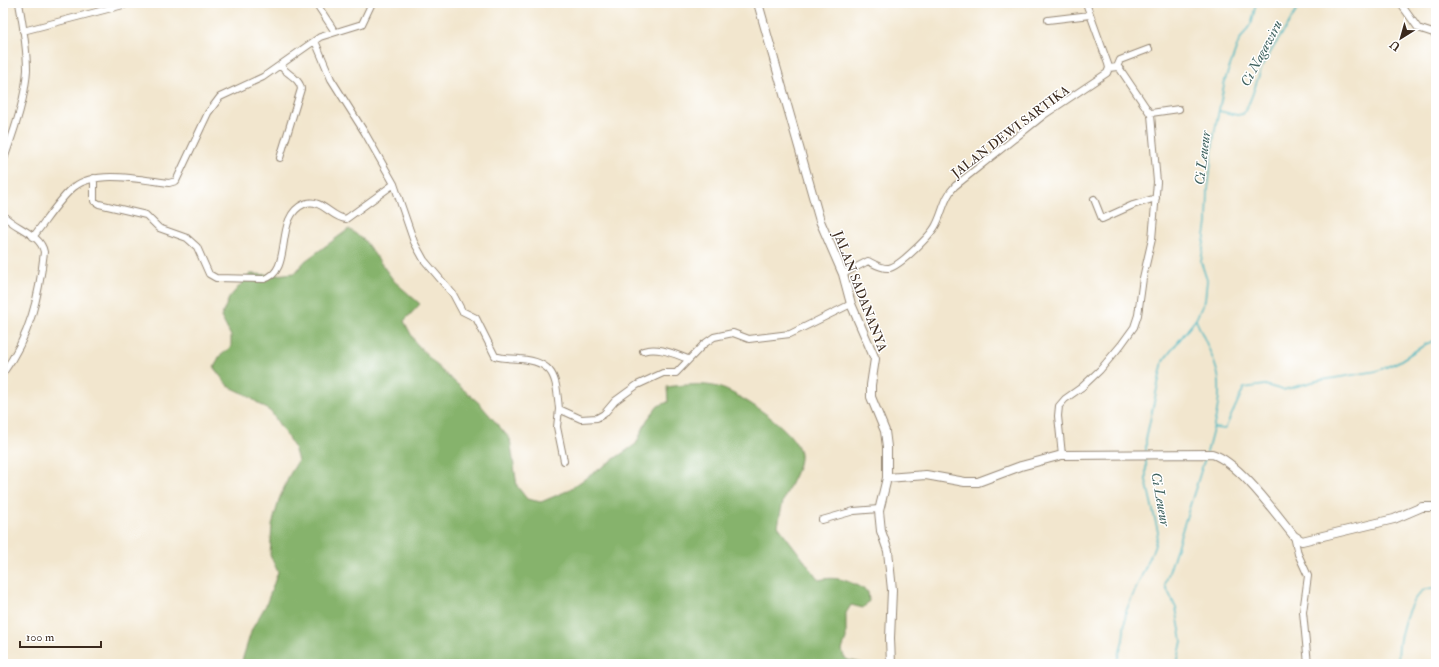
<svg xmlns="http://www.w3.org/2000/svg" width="1439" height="667" font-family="'IM FELL Double Pica',serif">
<rect width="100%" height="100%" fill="#fff"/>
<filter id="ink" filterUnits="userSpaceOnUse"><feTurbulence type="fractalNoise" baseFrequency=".025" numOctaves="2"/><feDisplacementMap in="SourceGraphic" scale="8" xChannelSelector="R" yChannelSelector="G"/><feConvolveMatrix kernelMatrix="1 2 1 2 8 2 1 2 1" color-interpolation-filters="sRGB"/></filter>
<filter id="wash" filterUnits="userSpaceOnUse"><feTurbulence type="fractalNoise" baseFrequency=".012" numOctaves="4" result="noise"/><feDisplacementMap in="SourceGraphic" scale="16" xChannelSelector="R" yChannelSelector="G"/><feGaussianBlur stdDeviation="0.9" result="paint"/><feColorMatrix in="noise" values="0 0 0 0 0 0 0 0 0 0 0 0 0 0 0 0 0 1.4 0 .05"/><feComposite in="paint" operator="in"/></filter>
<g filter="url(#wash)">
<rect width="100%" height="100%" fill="#f2e6ce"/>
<path fill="#86b36c" stroke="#606e45" d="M349 229 364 240 394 281 420 304 404 321 415 342 442 371 479 403 510 439 517 486 527 499 541 502 567 491 636 444 647 420 658 406 668 402 667 387C680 385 705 383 718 387 739 393 797 431 800 453 802 467 789 485 784 499 781 507 780 517 778 526L819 580C838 575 852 582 868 592L869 601 863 608 851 605 846 613V639L842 650 844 657 848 660 866 664H241L252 629 266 605 278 572 270 555 272 525 280 497 290 474 298 461 294 447 271 412 245 394 228 386 214 368 219 357 231 347V336L221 317 229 298 250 274 275 275 295 273 305 261Z"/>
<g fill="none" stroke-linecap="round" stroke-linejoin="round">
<path stroke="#46b5c0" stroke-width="1.5" d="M1219 111 1237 115 1243 114C1253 100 1255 83 1262 68 1272 45 1290 26 1300 3
M1196 320C1203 337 1212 353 1217 371 1224 393 1213 430 1207 452
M1214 428 1225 429 1244 388 1265 385 1283 390 1316 381 1377 371 1398 362 1426 344 1436 340
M1146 451V439L1163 361 1196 319 1205 300 1207 280 1201 262 1207 223 1208 190 1214 135 1225 80 1239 41 1252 22 1256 3
M1116 664 1123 640 1126 611 1154 548 1158 532 1146 480V457
M1177 664 1182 641 1176 608 1165 585 1205 458
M1399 664C1396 644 1406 605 1421 592 1425 588 1431 588 1436 588"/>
</g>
</g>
<g filter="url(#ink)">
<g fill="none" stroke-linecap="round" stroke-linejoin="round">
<defs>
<path id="minor" d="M316 3 335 32
M1400 3 1418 28 1436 34
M1048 20 1090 15
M23 31 131 3
M315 41 331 79 365 133 394 184 414 242 424 260 453 294 462 311 476 318 495 356C503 359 512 358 520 359 556 362 556 379 559 409L581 419 597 418 604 414 615 401 637 385 663 373H676L704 344 714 337 733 333 749 339 790 334 851 304
M280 65C286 74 300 78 301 89L280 158
M1117 67 1120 60 1149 49
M1151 113 1179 109
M3 162C13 133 25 102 27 70 27 48 23 25 19 3
M94 178V201L99 204 146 215 159 228 187 238 197 247 209 274 216 278 264 279C294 272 273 217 304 204 321 197 331 218 346 219L394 184
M1094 199 1102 219 1133 205 1156 198
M3 215C14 228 41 234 44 252 39 297 30 336 3 373
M33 237C45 222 60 198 74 187 96 169 143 180 169 183L176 181 208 113 220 97 263 77 320 37 362 24 372 3
M843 274 868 261C874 264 882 269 889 268 900 266 931 235 936 225 943 212 944 197 955 186L1044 115 1107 73 1109 68 1108 64 1086 3
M643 351C658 346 674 354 688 359
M559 409 557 427 564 461
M1062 455 1058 416 1059 406 1065 399 1082 387 1100 370 1121 345 1134 327 1138 315 1143 278 1152 239 1157 182 1151 115 1120 69 1117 67 1109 68
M822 520 854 511 879 509
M1294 536 1298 554 1308 576 1303 612 1308 664"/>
<path id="tertiary" d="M758 3 820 221 843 274 851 304 875 359 871 385V397L885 431 887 447V478L879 511 881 531 888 551 892 590 890 638 891 664
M887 478 926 475 965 482H978L1021 466 1062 455 1212 454C1239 462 1276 514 1294 536L1302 541 1394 519 1422 507H1432L1436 509"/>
</defs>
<use href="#minor" stroke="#968876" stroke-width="8"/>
<use href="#tertiary" stroke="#968876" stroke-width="10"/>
<use href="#minor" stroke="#fff" stroke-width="6"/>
<use href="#tertiary" stroke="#fff" stroke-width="8"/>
</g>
</g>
<g text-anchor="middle" stroke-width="3" stroke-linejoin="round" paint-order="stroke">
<g font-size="13" fill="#3b2a1e" stroke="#fff">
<text transform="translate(1010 131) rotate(-37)" y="5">JALAN DEWI SARTIKA</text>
<text transform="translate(861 291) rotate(69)" y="5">JALAN SADANANYA</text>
</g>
<g font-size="14" font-style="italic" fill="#3f625f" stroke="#fff">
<text transform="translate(1261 53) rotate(-62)" y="5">Ci Nagawiru</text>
<text transform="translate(1202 158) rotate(-83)" y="5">Ci Leueur</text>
<text transform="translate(1161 499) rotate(80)" y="5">Ci Leueur</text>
</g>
</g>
<rect width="1439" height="667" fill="none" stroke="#fff" stroke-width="16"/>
<g transform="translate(1401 38) rotate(217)" stroke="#ffffff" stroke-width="3" paint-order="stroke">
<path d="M0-3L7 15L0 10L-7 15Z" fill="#3b2a1e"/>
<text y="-6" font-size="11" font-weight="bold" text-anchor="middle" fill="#3b2a1e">U</text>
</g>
<path d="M20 641v6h81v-6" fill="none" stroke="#3b2a1e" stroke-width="2"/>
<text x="26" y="641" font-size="12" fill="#3b2a1e" stroke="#ffffff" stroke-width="3" paint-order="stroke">100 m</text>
</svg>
